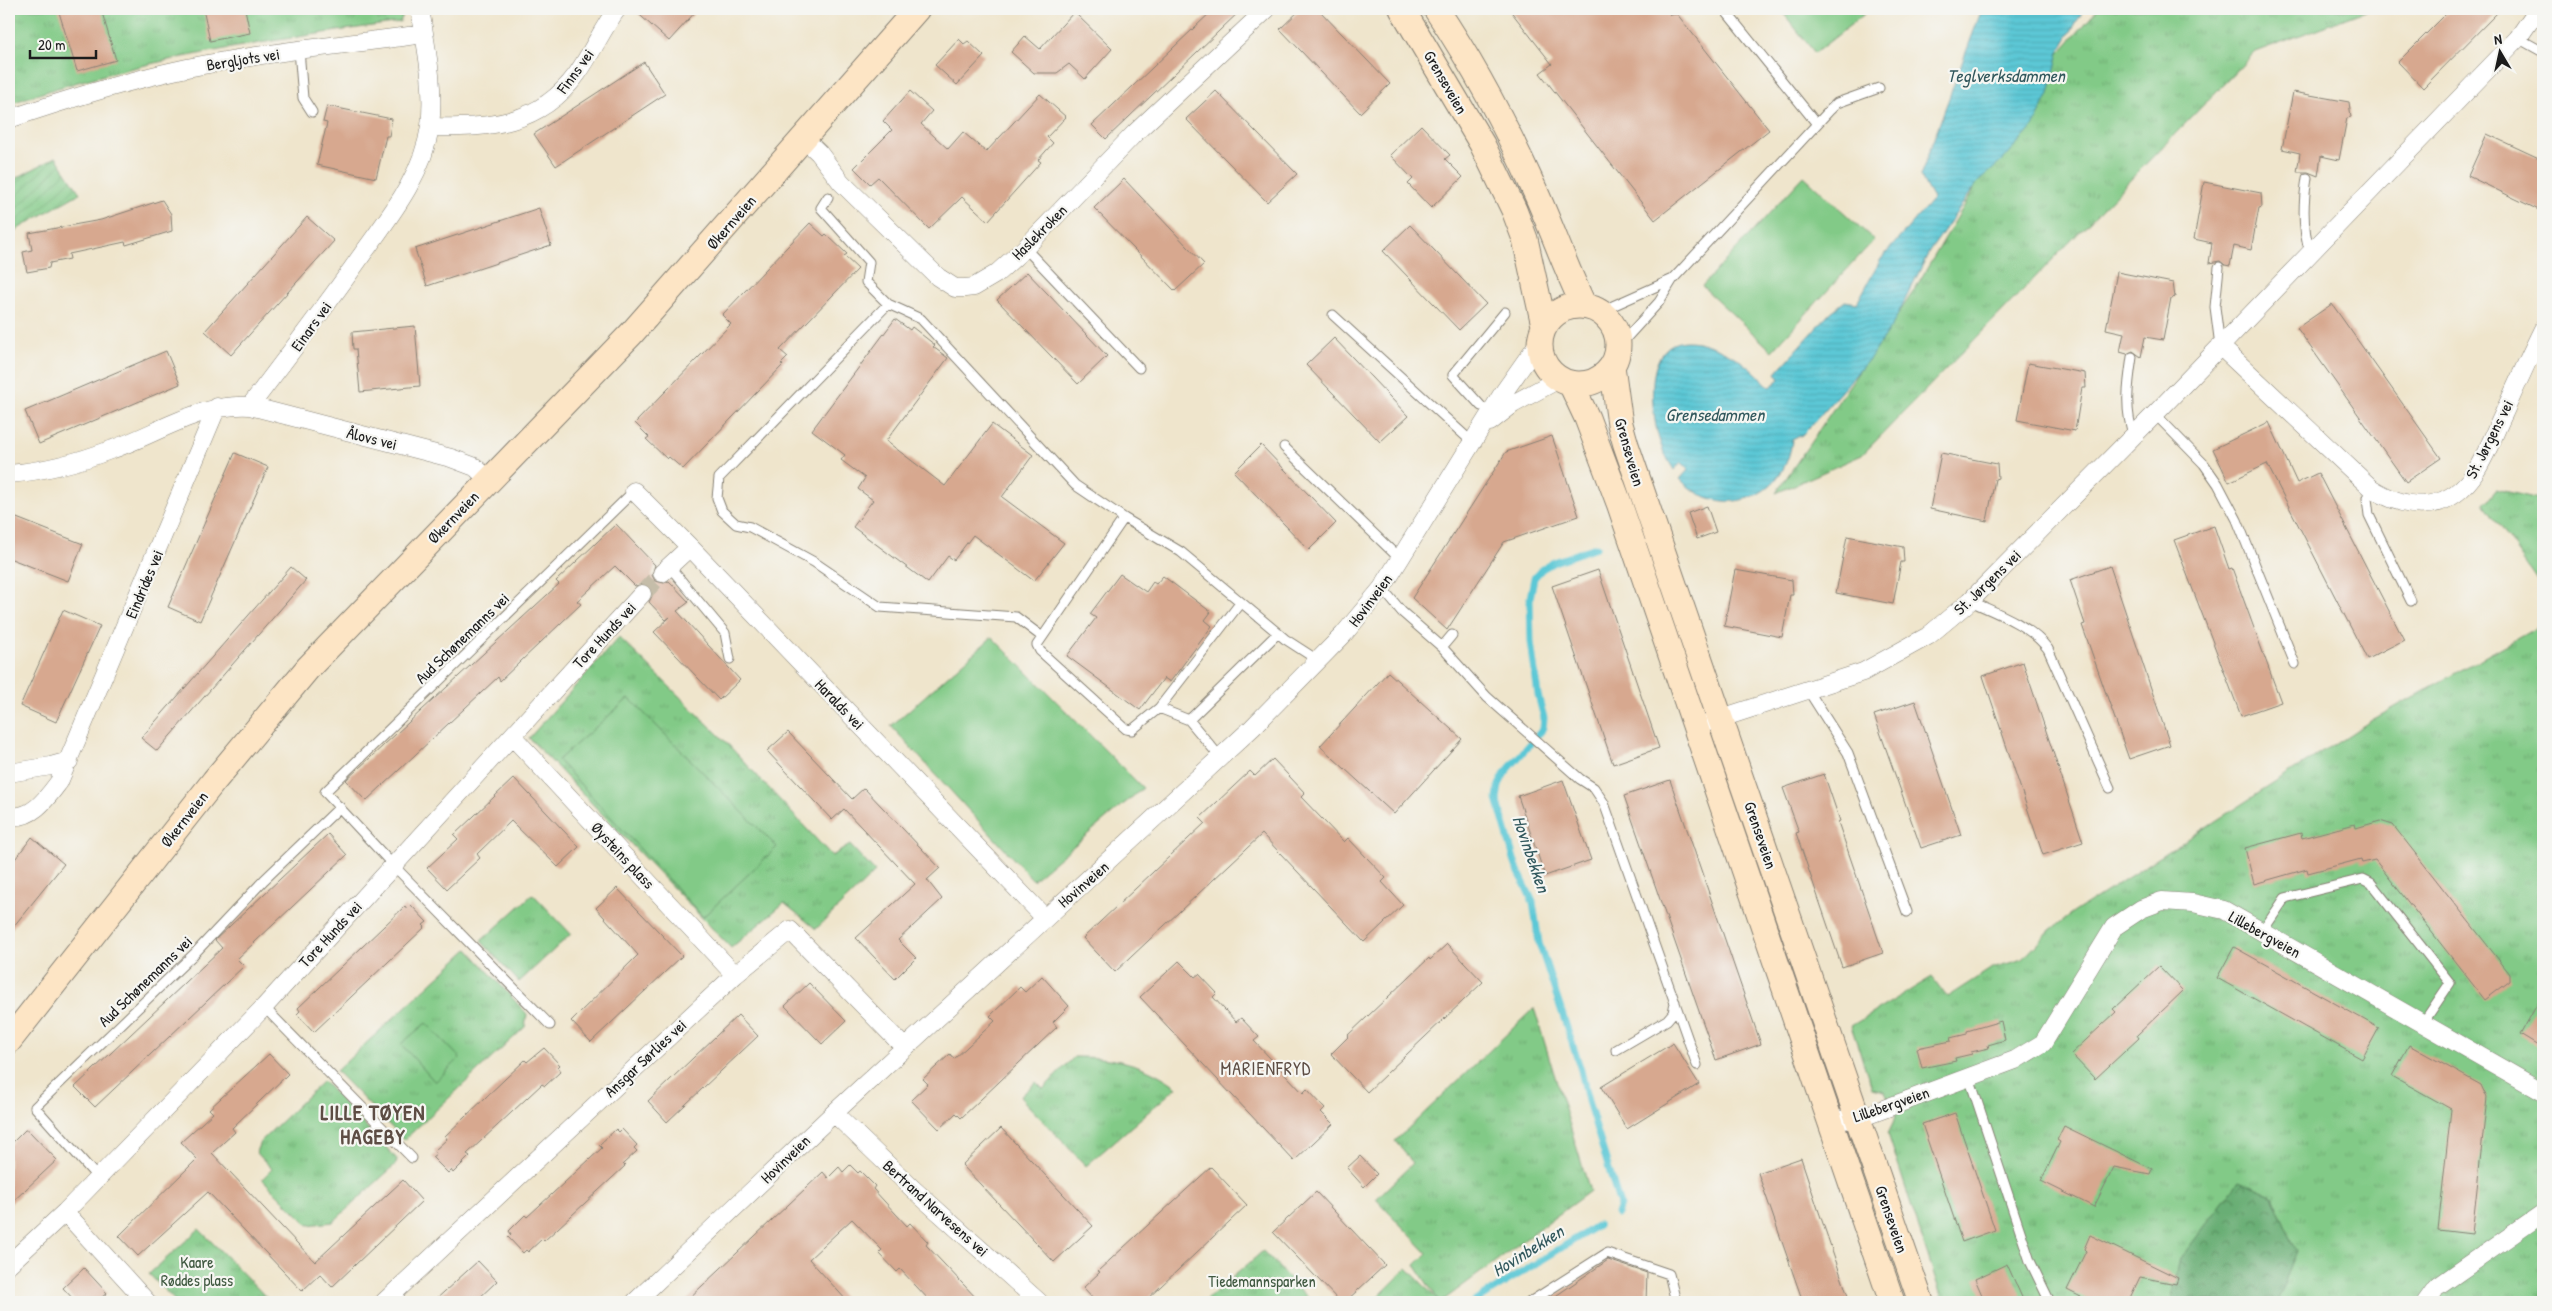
<svg xmlns="http://www.w3.org/2000/svg" width="2552" height="1311" font-family="'Patrick Hand',sans-serif">
<defs>
<pattern id="grass-tufts" width="24" height="20" patternUnits="userSpaceOnUse" patternTransform="scale(1.25)"><rect width="24" height="20" fill="#82ca87"/><path d="M3 7l-1-3M5 7V3M7 7l1-3M15 17l-1-3M17 17v-4M19 17l1-3" fill="none" stroke="#70ad74"/></pattern>
<pattern id="forest-crowns" width="20" height="18" patternUnits="userSpaceOnUse" patternTransform="scale(1.25)"><rect width="20" height="18" fill="#69ae74"/><path d="M2 6a3 3 0 1 1 6 0M12 15a3 3 0 1 1 6 0" fill="none" stroke="#568d5e"/></pattern>
<pattern id="garden-furrows" width="10" height="10" patternUnits="userSpaceOnUse" patternTransform="scale(1.25)"><rect width="10" height="10" fill="#82ca87"/><path d="M-1 1l2-2M0 10L10 0M9 11l2-2" fill="none" stroke="#70ad74"/></pattern>
<pattern id="water-rules" width="6" height="5" patternUnits="userSpaceOnUse" patternTransform="scale(1.25)"><rect width="6" height="5" fill="#5cc8d6"/><path d="M0 2.5h6" fill="none" stroke="#4fabb7"/></pattern>
</defs>
<rect width="100%" height="100%" fill="#f6f6f2"/>
<filter id="ink" filterUnits="userSpaceOnUse"><feTurbulence type="fractalNoise" baseFrequency=".02" numOctaves="2"/><feDisplacementMap in="SourceGraphic" scale="10" xChannelSelector="R" yChannelSelector="G"/><feConvolveMatrix kernelMatrix="1 2 1 2 8 2 1 2 1" color-interpolation-filters="sRGB"/></filter>
<filter id="wash" filterUnits="userSpaceOnUse"><feTurbulence type="fractalNoise" baseFrequency=".0096" numOctaves="4" result="noise"/><feDisplacementMap in="SourceGraphic" scale="20" xChannelSelector="R" yChannelSelector="G"/><feGaussianBlur stdDeviation="1.12" result="paint"/><feColorMatrix in="noise" values="0 0 0 0 0 0 0 0 0 0 0 0 0 0 0 0 0 1.4 0 .05"/><feComposite in="paint" operator="in"/></filter>
<g filter="url(#wash)">
<rect width="100%" height="100%" fill="#efe5cc"/>
<path fill="url(#grass-tufts)" stroke="#4f7352" d="M9 9H402L403 15 400 22C268 41 135 59 9 104Z
M2098 9H2370L2255 52 1862 455 1776 493 1913 292 1973 191 2004 116Z
M2496 489 2543 500V589L2484 504Z
M2543 624V1302H1943L1888 1134 1896 1117 1885 1091 1872 1088 1851 1026 1932 977 1947 997 1992 968 2023 959 2050 930 2073 913 2372 720Z
M619 637 723 739 832 856 850 845 875 872 816 929 784 903 731 948 529 738Z
M533 894 571 934 519 982 481 941Z
M468 949 527 1014 525 1027 404 1140 336 1071Z
M1534 1008 1590 1191 1441 1302H1373L1407 1268 1438 1300 1415 1265 1427 1253 1376 1199 1413 1163 1395 1141Z
M1074 1057C1114 1057 1145 1063 1177 1087L1086 1166 1020 1097 1036 1082 1043 1089Z
M323 1081 397 1159 396 1164 333 1222 308 1225 262 1179 272 1169 256 1152 260 1142Z
M199 1229 271 1302H176L149 1274Z
M1263 1251 1312 1302H1204Z"/>
<path fill="url(#forest-crowns)" stroke="#426548" d="M2239 1181 2272 1195 2297 1252 2276 1302H2171L2180 1259Z"/>
<path fill="url(#garden-furrows)" stroke="#4f7352" d="M56 157 80 193 9 234V182Z"/>
<path fill="#82ca87" stroke="#4f7352" d="M1780 9H1864L1867 12 1815 53Z
M1804 176 1874 240 1772 351 1702 286Z
M992 637 1143 788 1033 880 891 726Z
M629 698 777 847 703 917 558 760Z
M426 1023 460 1058 435 1082 401 1044Z"/>
<path fill="url(#water-rules)" stroke="#3c7279" d="M1982 9H2084L2059 52 2049 94 2033 127 2002 161 1978 182 1929 252 1893 324 1870 358 1810 427 1802 435 1792 440C1786 499 1721 522 1680 479L1689 469 1681 462 1674 470C1668 460 1662 450 1659 439 1650 407 1642 332 1697 342 1718 346 1741 359 1757 374 1762 378 1764 385 1770 387L1780 379 1776 373 1830 313 1845 301 1857 303 1881 259 1933 199 1920 176Z"/>
<g fill="none" stroke-linecap="round" stroke-linejoin="round">
<path stroke="#5cc8d6" stroke-width="7" d="M1596 547 1554 562 1542 569 1534 578 1530 598 1531 642 1538 695 1544 718 1543 729 1505 773 1499 785 1497 799 1516 866 1533 902 1539 943 1581 1070 1588 1101 1620 1205 1617 1214
M1474 1302 1598 1225"/>
</g>
<g id="blocks">
<path fill="#d7a88f" d="M58 9H101L116 60 77 71Z
M203 9H245L250 33 210 41Z
M633 9H698L669 41Z
M1214 9H1242L1106 139 1092 125Z
M1301 9H1318L1390 84 1360 113 1280 29Z
M1509 9H1667L1670 15 1677 14 1769 130 1655 220 1540 73 1552 64Z
M2451 9H2501L2423 88 2398 62Z
M1074 12 1112 49 1085 79 1069 64 1057 73H1034L1011 52 1025 36 1040 49Z
M959 39 964 44 968 41 984 56 957 85 935 65Z
M644 62 665 94 556 166 534 134Z
M910 91 932 111 921 124 948 149 963 132 986 152 1040 94 1066 117 1047 137 1053 143 1038 160 1041 162 988 221 962 197 929 229 878 177 870 184 854 168 892 130 883 121Z
M1216 91 1297 174 1267 202 1186 119Z
M2293 92 2349 102 2351 117 2347 118 2339 160 2321 156 2318 176 2308 172H2297L2300 153 2282 149Z
M327 106 392 119 389 136H386L376 178 317 165 327 123 323 122Z
M1421 125 1450 155 1445 159 1463 177 1431 208 1408 184 1413 179 1390 155Z
M2487 134 2543 160V212L2468 176Z
M1124 179 1204 264 1175 291 1094 208Z
M2204 182 2261 193 2262 207 2259 208 2251 250 2234 246 2230 266 2225 265 2220 261 2209 263 2212 243 2194 239Z
M162 200 171 214 172 231 126 245 125 242 69 254 70 259 50 263 49 268 27 272 23 252 32 250 29 233 101 220Z
M539 208 551 245 427 286 415 249Z
M307 217 334 241 231 355 205 331Z
M810 223 824 236 826 234 847 254 844 256 858 269 780 350 788 357 781 364 783 365 683 469 669 457 667 459 646 439 649 437 635 423 731 324 722 315Z
M1410 225 1486 304 1459 330 1383 251Z
M1027 272 1107 356 1078 384 997 300Z
M2117 272 2173 283 2175 297 2171 298 2163 340 2145 337 2141 357 2133 351 2127 354 2120 352 2124 333 2106 329Z
M2332 304 2441 458 2406 482 2297 328Z
M895 319 910 330 912 327 935 345 933 347 948 358 886 441 945 486 992 424 1033 455 1002 497 1064 543 1034 581 973 535 954 560 948 556 928 583 853 527 873 500 858 489 865 478 841 460 845 455 812 430Z
M415 326 420 386 360 392 356 349H353L352 332Z
M1334 338 1408 416 1380 442 1306 365Z
M166 351 180 384 39 444 25 411Z
M2028 363 2085 373 2086 388H2082L2075 431 2017 420Z
M2269 422 2297 483 2318 473 2404 640 2367 659 2267 464 2229 482 2213 449Z
M1552 436 1579 516 1504 542 1447 630 1412 598 1506 452Z
M1261 445 1336 523 1309 550 1234 472Z
M235 453 268 467 200 621 168 607Z
M1941 453 1997 464 1998 478 1995 479 1987 521 1930 509Z
M1707 506 1716 532 1697 539 1688 513Z
M9 515 83 544 68 581 9 558Z
M616 524 655 565 652 575 655 581 664 583 669 581 689 602 677 611 740 680 719 700 654 632 670 617 666 620 649 602 652 596 649 587 644 584 635 586 615 566 577 601 581 604 500 681 498 677 366 801 346 780 559 584 556 581Z
M2214 526 2229 569 2232 568 2281 702 2241 716 2174 540Z
M1847 536 1903 547 1904 562H1901L1893 604 1836 593Z
M2110 566 2170 745 2129 759 2082 625 2085 624 2070 580Z
M291 567 306 580 157 751 141 738Z
M1598 570 1659 748 1613 764 1552 586Z
M1735 570 1792 580 1793 595H1790L1782 637 1724 626Z
M1120 574 1146 592 1153 582 1156 584 1163 576 1211 612 1205 620 1212 626 1170 682 1164 678 1140 710 1067 656 1096 618 1090 614Z
M63 610 100 626 56 722 20 706Z
M2023 662 2083 842 2043 855 1983 676Z
M1388 672 1462 739 1394 814 1320 746Z
M1915 701 1961 835 1921 848 1874 715Z
M788 732 852 799 864 788 940 868 927 880 942 899 898 940 916 958 895 979 856 938 915 884 844 809 832 820 767 751Z
M1273 759 1305 793 1301 797 1344 842 1348 838 1386 878 1382 882 1403 905 1364 942 1262 834 1115 972 1083 938 1205 823 1200 818 1250 771 1255 776Z
M1824 774 1840 821 1838 822 1883 953 1842 967 1796 833 1799 832 1783 788Z
M514 778 579 847 558 867 511 821 477 854 480 858 447 889 427 868 458 839 454 835Z
M1563 780 1591 860 1545 876 1518 796Z
M1670 780 1761 1044 1716 1060 1624 796Z
M2380 821 2393 825 2510 974V981L2485 1000 2375 860 2362 863 2361 859 2308 873 2307 869 2254 884 2245 848 2301 833 2302 838 2355 824 2356 828Z
M328 834 347 855 237 959 244 966 95 1107 75 1087 222 948 215 940Z
M32 837 64 864 9 932V867Z
M617 888 682 956 591 1042 571 1021 638 955 596 908Z
M411 905 427 922 423 925 425 927 314 1032 297 1014 300 1011 298 1008 405 906 407 909Z
M1447 944 1483 982 1367 1092 1331 1054 1348 1037 1347 1036 1429 958 1430 960Z
M2234 947 2379 1028 2362 1059 2217 978Z
M1179 961 1195 977 1199 974 1217 993 1213 997 1236 1022 1241 1018 1259 1037 1254 1041 1303 1093 1307 1089 1325 1108 1321 1112 1333 1124 1294 1161 1140 997Z
M2159 966 2183 991 2137 1035 2139 1038 2095 1079 2071 1054 2116 1012 2113 1009Z
M1042 976 1069 1006 1053 1022 1057 1027 961 1118 956 1113 939 1129 911 1100 928 1084 923 1079 950 1054 954 1059 995 1021 990 1016 1020 987 1025 992Z
M809 983 846 1021 822 1044 785 1006Z
M2543 994V1049L2520 1035Z
M738 1015 758 1036 667 1122 648 1101Z
M2001 1021 2005 1040 1988 1045 1989 1048 1971 1052 1972 1054 1955 1058 1956 1061 1922 1068 1917 1048 1951 1041 1950 1038 1967 1034V1031Z
M1673 1043 1699 1084 1627 1129 1601 1087Z
M2409 1045 2481 1085 2487 1098 2472 1234 2438 1230 2451 1109 2392 1076Z
M544 1048 560 1065 558 1067 561 1071 545 1086 542 1084 467 1154 470 1156 453 1173 451 1170 448 1173 432 1157 436 1154 434 1151 447 1139 445 1136 525 1060 527 1062Z
M269 1054 288 1074 232 1128 235 1132 212 1153 315 1262 403 1180 422 1201 332 1287 320 1274 302 1291 208 1192 138 1256 119 1236 197 1159 181 1142 213 1113 209 1109Z
M1955 1113 1995 1230 1962 1242 1922 1124Z
M2064 1126 2152 1169 2150 1174 2114 1167 2094 1207 2041 1181 2060 1142 2057 1140Z
M1001 1128 1093 1226 1054 1262 962 1165Z
M616 1129 619 1132 622 1129 637 1145 634 1148 637 1151 623 1164 625 1166 544 1241 542 1239 528 1252 526 1250 523 1253 508 1237 511 1234 509 1231 525 1215 527 1217 602 1148 599 1145Z
M25 1130H28L57 1160 9 1205V1146Z
M1360 1156 1377 1174 1364 1187 1347 1168Z
M1801 1158 1818 1209 1850 1302H1803L1758 1173Z
M850 1165 858 1173 860 1171 875 1186 873 1189 907 1226 910 1223 928 1242 926 1245 980 1302H931L900 1269 897 1272 879 1253 882 1250 852 1219 809 1259 848 1302H685L823 1172 828 1178 839 1167 843 1172Z
M1211 1167 1247 1205 1144 1302H1096L1083 1288 1100 1272 1098 1271Z
M1316 1192 1385 1265 1345 1302H1340L1273 1232Z
M2090 1235 2178 1278 2176 1284 2140 1277 2128 1302H2091L2067 1290 2086 1251 2084 1249Z
M1608 1260 1647 1273 1646 1302H1547Z
M478 1261 497 1281 475 1302H433Z
M2007 1264 2024 1302H1985L1975 1279Z
M84 1268 107 1293 96 1302H76L63 1288Z"/>
</g>
</g>
<g filter="url(#ink)">
<use href="#blocks" fill-opacity="0" stroke="#868074" stroke-width="1"/>
<g fill="none" stroke-linecap="round" stroke-linejoin="round">
<path stroke="#c5bda9" stroke-width="18" stroke-dasharray="18 9" stroke-linecap="butt" d="M642 594 662 573"/>
<defs>
<path id="service" d="M1673 9H1674
M1724 9 1817 124
M2518 38 2543 52
M299 50 303 98 312 112
M2307 178C2303 203 2302 228 2310 252
M828 197 821 208 869 262 866 282 888 304 921 319 1075 485 1124 518 1181 552 1285 639 1319 661
M1025 248 1139 368
M2219 267 2215 307 2220 346
M888 304 719 478 717 498 722 511 736 524 750 527 814 562 880 607 1016 617 1041 636
M1599 312 1673 279
M1333 315 1473 443
M1618 347 1659 302 1673 279 1830 110 1837 103 1879 88
M2132 357C2128 384 2124 410 2134 436
M1481 406 1453 375 1505 312
M2155 414 2204 464 2218 484 2237 520 2295 664
M1284 447 1400 559
M2371 488 2367 498 2369 515 2411 601
M1124 518 1037 645 1040 651 1126 729 1132 730 1159 708 1189 720
M669 566 725 633 730 659
M1382 588 1402 612 1442 647 1487 697 1580 779 1594 788 1604 803 1697 1065
M1970 601C1997 613 2030 625 2048 649L2110 788
M1442 647 1452 635
M1808 690 1848 753 1907 912
M1159 708 1241 602
M1220 757 1189 720 1278 633
M2262 932 2285 898 2363 879 2371 883 2450 983 2423 1023
M264 1007 412 1158
M550 1025 393 865 325 792 634 491
M1616 1050 1667 1020 1673 1013 1675 1002
M1969 1077 2030 1261 2050 1302
M98 1178 35 1107 194 954 264 880 340 807
M1530 1302 1607 1253 1669 1274 1676 1302"/>
<path id="minor" d="M9 119C68 99 126 81 187 68 265 52 345 45 424 34
M430 127C489 128 539 126 577 74 592 53 602 29 617 9
M803 138 819 153 841 182 938 277 955 288H965L974 287 996 274 1025 248 1135 133 1267 9
M2220 346 2371 488C2406 510 2444 514 2472 477 2485 459 2493 436 2503 415 2516 386 2529 357 2543 329
M250 406 451 458 475 467 489 480
M1490 422 1513 404 1559 379
M9 474C44 471 79 462 113 449 159 433 200 403 250 406 287 357 324 309 359 259 388 218 423 177 430 126 435 87 426 47 420 9
M634 491 690 547 1045 918
M662 573 690 547
M1709 722 1863 672 1928 636 1970 601 2155 414 2518 38 2538 9
M512 736 735 975
M9 773 51 766 69 761
M9 816C32 820 47 798 59 782L217 407
M834 1113 913 1189 1039 1302
M1828 1116 1841 1120 1857 1119 2015 1060 2043 1043 2114 927 2141 909 2162 901 2193 903 2224 910 2543 1092
M65 1212 147 1302
M9 1264 65 1212 264 1007 642 594
M384 1302 735 975 790 930 905 1048
M635 1302 834 1113 1252 728 1343 635 1382 588 1501 396 1539 342
M2426 1302 2436 1288 2543 1213"/>
<path id="secondary" d="M1402 9 1482 144 1514 210 1525 239 1544 325
M1436 9C1475 67 1508 130 1536 193 1553 231 1566 269 1584 306
M1540 345a39 39 0 1 1 78 0a39 39 0 1 1-78 0Z
M1612 366 1620 424 1626 445 1921 1302
M1571 384 1587 418 1619 503 1892 1302
M9 1041 214 781 308 668 631 334 917 9"/>
</defs>
<use href="#service" stroke="#868074" stroke-width="11"/>
<use href="#minor" stroke="#868074" stroke-width="19"/>
<use href="#secondary" stroke="#868074" stroke-width="27"/>
<use href="#service" stroke="#fff" stroke-width="9"/>
<use href="#minor" stroke="#fff" stroke-width="18"/>
<use href="#secondary" stroke="#fde5c5" stroke-width="25"/>
</g>
</g>
<g text-anchor="middle" stroke-width="4.5" stroke-linejoin="round" paint-order="stroke">
<g font-size="16" fill="#1c1c1c" stroke="#f6f6f2">
<text transform="translate(243 59) rotate(-9)" y="6">Bergljots vei</text>
<text transform="translate(575 71) rotate(-54)" y="6">Finns vei</text>
<text transform="translate(1446 82) rotate(60)" y="6">Grenseveien</text>
<text transform="translate(731 222) rotate(-49)" y="6">Økernveien</text>
<text transform="translate(1039 232) rotate(-45)" y="6">Haslekroken</text>
<text transform="translate(311 326) rotate(-54)" y="6">Einars vei</text>
<text transform="translate(372 438) rotate(14)" y="6">Ålovs vei</text>
<text transform="translate(2489 439) rotate(-63)" y="6">St. Jørgens vei</text>
<text transform="translate(1630 452) rotate(74)" y="6">Grenseveien</text>
<text transform="translate(453 517) rotate(-46)" y="6">Økernveien</text>
<text transform="translate(1987 582) rotate(-44)" y="6">St. Jørgens vei</text>
<text transform="translate(144 584) rotate(-67)" y="6">Eindrides vei</text>
<text transform="translate(1370 600) rotate(-53)" y="6">Hovinveien</text>
<text transform="translate(604 635) rotate(-47)" y="6">Tore Hunds vei</text>
<text transform="translate(462 638) rotate(-44)" y="6">Aud Schønemanns vei</text>
<text transform="translate(840 704) rotate(46)" y="6">Haralds vei</text>
<text transform="translate(184 819) rotate(-52)" y="6">Økernveien</text>
<text transform="translate(1761 835) rotate(71)" y="6">Grenseveien</text>
<text transform="translate(623 855) rotate(47)" y="6">Øysteins plass</text>
<text transform="translate(1083 884) rotate(-41)" y="6">Hovinveien</text>
<text transform="translate(330 934) rotate(-47)" y="6">Tore Hunds vei</text>
<text transform="translate(2265 934) rotate(29)" y="6">Lillebergveien</text>
<text transform="translate(145 981) rotate(-44)" y="6">Aud Schønemanns vei</text>
<text transform="translate(645 1058) rotate(-43)" y="6">Ansgar Sørlies vei</text>
<text transform="translate(1891 1104) rotate(-19)" y="6">Lillebergveien</text>
<text transform="translate(785 1159) rotate(-44)" y="6">Hovinveien</text>
<text transform="translate(936 1208) rotate(42)" y="6">Bertrand Narvesens vei</text>
<text transform="translate(1892 1219) rotate(71)" y="6">Grenseveien</text>
</g>
<g font-size="16" fill="#405941" stroke="#f6f6f2">
<text x="197" y="1268">Kaare<tspan x="197" dy="18">Røddes plass</tspan></text>
<text x="1262" y="1287">Tiedemannsparken</text>
</g>
<g font-size="18" font-style="italic" fill="#32585d" stroke="#f6f6f2">
<text x="2006" y="82">Teglverksdammen</text>
<text x="1715" y="421">Grensedammen</text>
<text transform="translate(1531 854) rotate(71)" y="6">Hovinbekken</text>
<text transform="translate(1528 1251) rotate(-32)" y="6">Hovinbekken</text>
</g>
<g font-size="18" letter-spacing="1" fill="#5d4d44" stroke="#f6f6f2">
<text x="1266" y="1075">MARIENFRYD</text>
</g>
<g font-size="21" font-weight="bold" letter-spacing="1" fill="#5d4d44" stroke="#f6f6f2">
<text x="373" y="1120">LILLE TØYEN<tspan x="373" dy="24">HAGEBY</tspan></text>
</g>
</g>
<rect width="2552" height="1311" fill="none" stroke="#f6f6f2" stroke-width="30"/>
<g transform="translate(2500 52) rotate(351)" stroke="#f6f6f2" stroke-width="4" paint-order="stroke">
<path d="M0-4L9 19L0 12L-9 19Z" fill="#1c1c1c"/>
<text y="-8" font-size="14" font-weight="bold" text-anchor="middle" fill="#1c1c1c">N</text>
</g>
<path d="M30 50v8h66v-8" fill="none" stroke="#1c1c1c" stroke-width="2.5"/>
<text x="38" y="50" font-size="15" fill="#1c1c1c" stroke="#f6f6f2" stroke-width="4" paint-order="stroke">20 m</text>
</svg>
